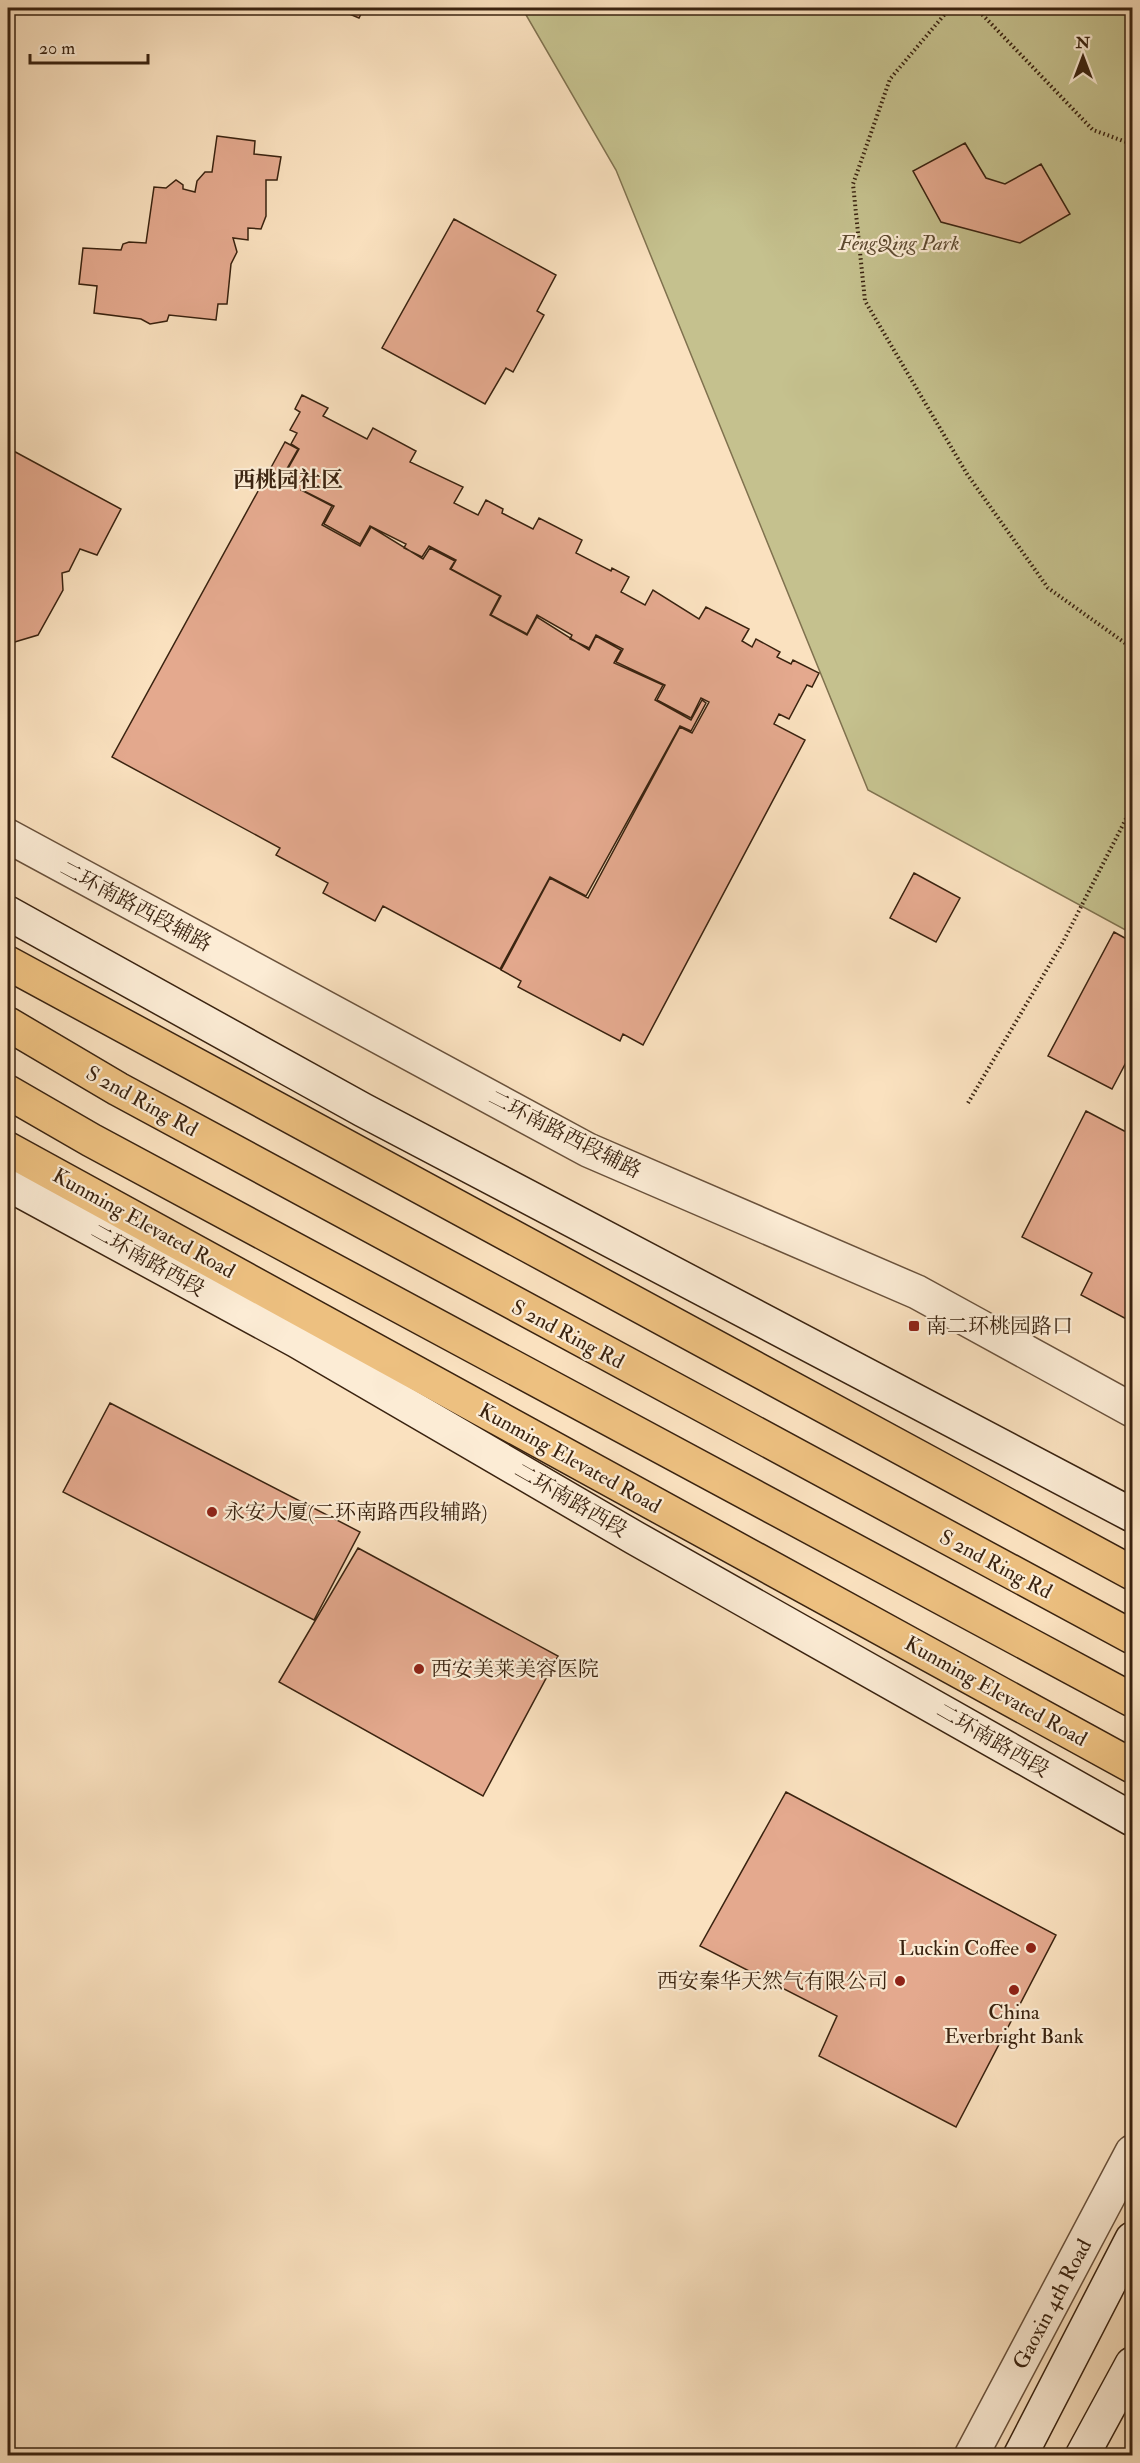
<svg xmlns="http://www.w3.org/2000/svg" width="1140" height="2463" font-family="'IM FELL Double Pica','Noto Serif SC',serif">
<rect width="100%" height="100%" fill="#fae1bf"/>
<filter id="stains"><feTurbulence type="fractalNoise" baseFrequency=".00333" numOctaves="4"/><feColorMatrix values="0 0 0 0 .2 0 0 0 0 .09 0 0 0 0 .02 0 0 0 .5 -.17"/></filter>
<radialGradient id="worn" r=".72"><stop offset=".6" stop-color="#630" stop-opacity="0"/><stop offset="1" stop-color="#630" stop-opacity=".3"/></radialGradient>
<path fill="#c5c18e" stroke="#80724f" stroke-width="1.5" d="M522 8H1132L1131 933 868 790 616 170Z"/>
<path fill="#e4a98e" stroke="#3a2310" stroke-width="1.5" d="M335 8H364L359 18Z
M217 136 255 141 254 154 281 157 277 180H266V216L261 229 248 228V240L233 238 237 252 231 264 227 304H218L216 320 169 315 167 321 150 324 141 319 94 313 97 286 79 284 83 248 121 250 123 244 129 242 146 243 154 187 166 188 176 180 183 185V189L195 192 197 181 205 172H212Z
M965 143 986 178 1005 184 1041 164 1070 214 1020 243 941 222 913 171Z
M454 219 556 275 537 311 544 315 513 372 506 368 485 404 382 348Z
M302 395 328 408 323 416 367 439 373 428 416 451 410 462 463 487 454 503 478 515 486 500 503 509 502 513 533 529 539 518 582 540 576 553 611 571 612 568 629 577 621 592 645 605 653 590 699 619 706 607 749 629 742 641 752 647 756 639 780 652 777 657 791 664 793 660 819 673 812 687 807 685 789 719 779 714 774 724 805 740 643 1045 623 1034 620 1041 518 987 521 981 501 970 550 878 588 898 680 727 692 733 709 702 701 698 691 718 657 700 665 685 616 662 623 649 596 635 589 648 570 639 572 635 537 615 527 634 491 615 501 596 451 569 456 560 429 546 422 557 404 548 406 544 370 526 360 544 324 524 334 506 302 490 305 484 285 474 299 449 291 444 297 433 290 430 300 412 295 409Z
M285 442 298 449 284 474 304 485 301 490 332 506 322 525 360 546 371 527 423 559 430 548 455 561 450 569 500 596 490 615 527 635 537 617 589 650 596 636 621 650 614 663 663 685 655 700 691 720 702 700 706 703 691 731 680 726 586 896 550 877 500 969 383 906 375 921 323 893 328 883 276 855 280 848 112 757Z
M8 448 121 509 97 555 80 549 69 571 62 573 63 590 38 635 8 644Z
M914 873 960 898 936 942 890 918Z
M1114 932 1132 942V1051L1112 1089 1048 1056Z
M1086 1111 1132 1135V1322L1081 1295 1092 1273 1022 1237Z
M110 1403 360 1532 314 1620 63 1492Z
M358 1548 558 1656 483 1796 279 1682Z
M786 1792 1056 1935 956 2127 819 2056 837 2016 700 1946Z"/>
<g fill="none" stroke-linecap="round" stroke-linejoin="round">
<defs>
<path id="minor" d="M8 836 588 1150 917 1292 1132 1410
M971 2456 1132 2152"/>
<path id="secondary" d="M8 913 363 1110 1132 1515
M8 1184 297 1341 635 1538 1132 1819
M1020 2456 1132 2239
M1082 2456 1132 2364"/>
<path id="trunk" d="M8 963 1132 1573
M8 1024 118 1089 1132 1637
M8 1092 91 1140 1132 1700
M8 1149 1132 1766"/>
</defs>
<use href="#minor" stroke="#6a523c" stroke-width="36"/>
<use href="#secondary" stroke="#3a2310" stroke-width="36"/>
<use href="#trunk" stroke="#3a2310" stroke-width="36"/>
<path stroke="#3a2310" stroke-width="4" stroke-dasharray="1.5 3" stroke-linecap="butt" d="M950 8 890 79 853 184 865 301 967 474 1048 588 1132 648
M976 8 1093 130 1132 144
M968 1103 1063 942 1132 807"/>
<use href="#minor" stroke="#fcecd5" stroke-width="33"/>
<use href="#secondary" stroke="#fcecd5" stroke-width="33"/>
<use href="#trunk" stroke="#edc080" stroke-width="33"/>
</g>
<g fill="#8f2418" stroke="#fcecd5" stroke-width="2">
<rect x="908" y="1320" width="12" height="12" rx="3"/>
<circle cx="212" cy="1512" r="6"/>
<circle cx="419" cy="1669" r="6"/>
<circle cx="1031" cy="1948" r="6"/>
<circle cx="900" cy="1981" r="6"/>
<circle cx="1014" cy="1990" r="6"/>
</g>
<g text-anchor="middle" stroke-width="4.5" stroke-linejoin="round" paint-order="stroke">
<g font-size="21" font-style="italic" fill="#5d4a30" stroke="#fcecd5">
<text x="899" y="250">FengQing Park</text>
</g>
<g font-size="21" fill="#3a2310" stroke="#fcecd5">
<text transform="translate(136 906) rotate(28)" y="7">二环南路西段辅路</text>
<text transform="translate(142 1101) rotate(29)" y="7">S 2nd Ring Rd</text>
<text transform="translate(565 1134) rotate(27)" y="7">二环南路西段辅路</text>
<text transform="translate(144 1223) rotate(29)" y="7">Kunming Elevated Road</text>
<text transform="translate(148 1260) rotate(29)" y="7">二环南路西段</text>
<text transform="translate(568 1334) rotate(28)" y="7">S 2nd Ring Rd</text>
<text transform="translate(570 1458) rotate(29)" y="7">Kunming Elevated Road</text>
<text transform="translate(571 1500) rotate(30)" y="7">二环南路西段</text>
<text transform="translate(996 1564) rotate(28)" y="7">S 2nd Ring Rd</text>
<text transform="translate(996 1691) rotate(29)" y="7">Kunming Elevated Road</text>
<text transform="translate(993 1740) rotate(30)" y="7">二环南路西段</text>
<text transform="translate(1052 2304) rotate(-62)" y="7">Gaoxin 4th Road</text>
</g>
<g font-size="21" fill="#3a2310" stroke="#fcecd5" text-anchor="start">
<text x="926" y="1333">南二环桃园路口</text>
<text x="224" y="1519">永安大厦(二环南路西段辅路)</text>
<text x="431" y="1676">西安美莱美容医院</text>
<text x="1019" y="1955" text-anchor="end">Luckin Coffee</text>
<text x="888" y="1988" text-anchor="end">西安秦华天然气有限公司</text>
<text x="1014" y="2019" text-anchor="middle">China<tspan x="1014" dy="24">Everbright Bank</tspan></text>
</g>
<g font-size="22" font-weight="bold" fill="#3a2310" stroke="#fcecd5">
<text x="288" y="487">西桃园社区</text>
</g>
</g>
<rect width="1140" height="2463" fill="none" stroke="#fae1bf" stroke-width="30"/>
<rect x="9" y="9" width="1122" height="2445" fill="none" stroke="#3a2310" stroke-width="3"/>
<rect x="15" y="15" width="1110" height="2433" fill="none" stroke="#3a2310" stroke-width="1.5"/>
<g transform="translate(1083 57)" stroke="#fcecd5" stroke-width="4.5" paint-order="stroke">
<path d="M0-4.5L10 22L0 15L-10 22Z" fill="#3a2310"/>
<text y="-9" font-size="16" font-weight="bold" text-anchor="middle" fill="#3a2310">N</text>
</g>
<path d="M30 54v9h118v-9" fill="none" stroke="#3a2310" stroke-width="3"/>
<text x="39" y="54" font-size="18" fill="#3a2310" stroke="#fcecd5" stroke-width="4.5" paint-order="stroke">20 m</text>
<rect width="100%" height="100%" filter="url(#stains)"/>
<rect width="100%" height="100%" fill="url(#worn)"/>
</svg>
